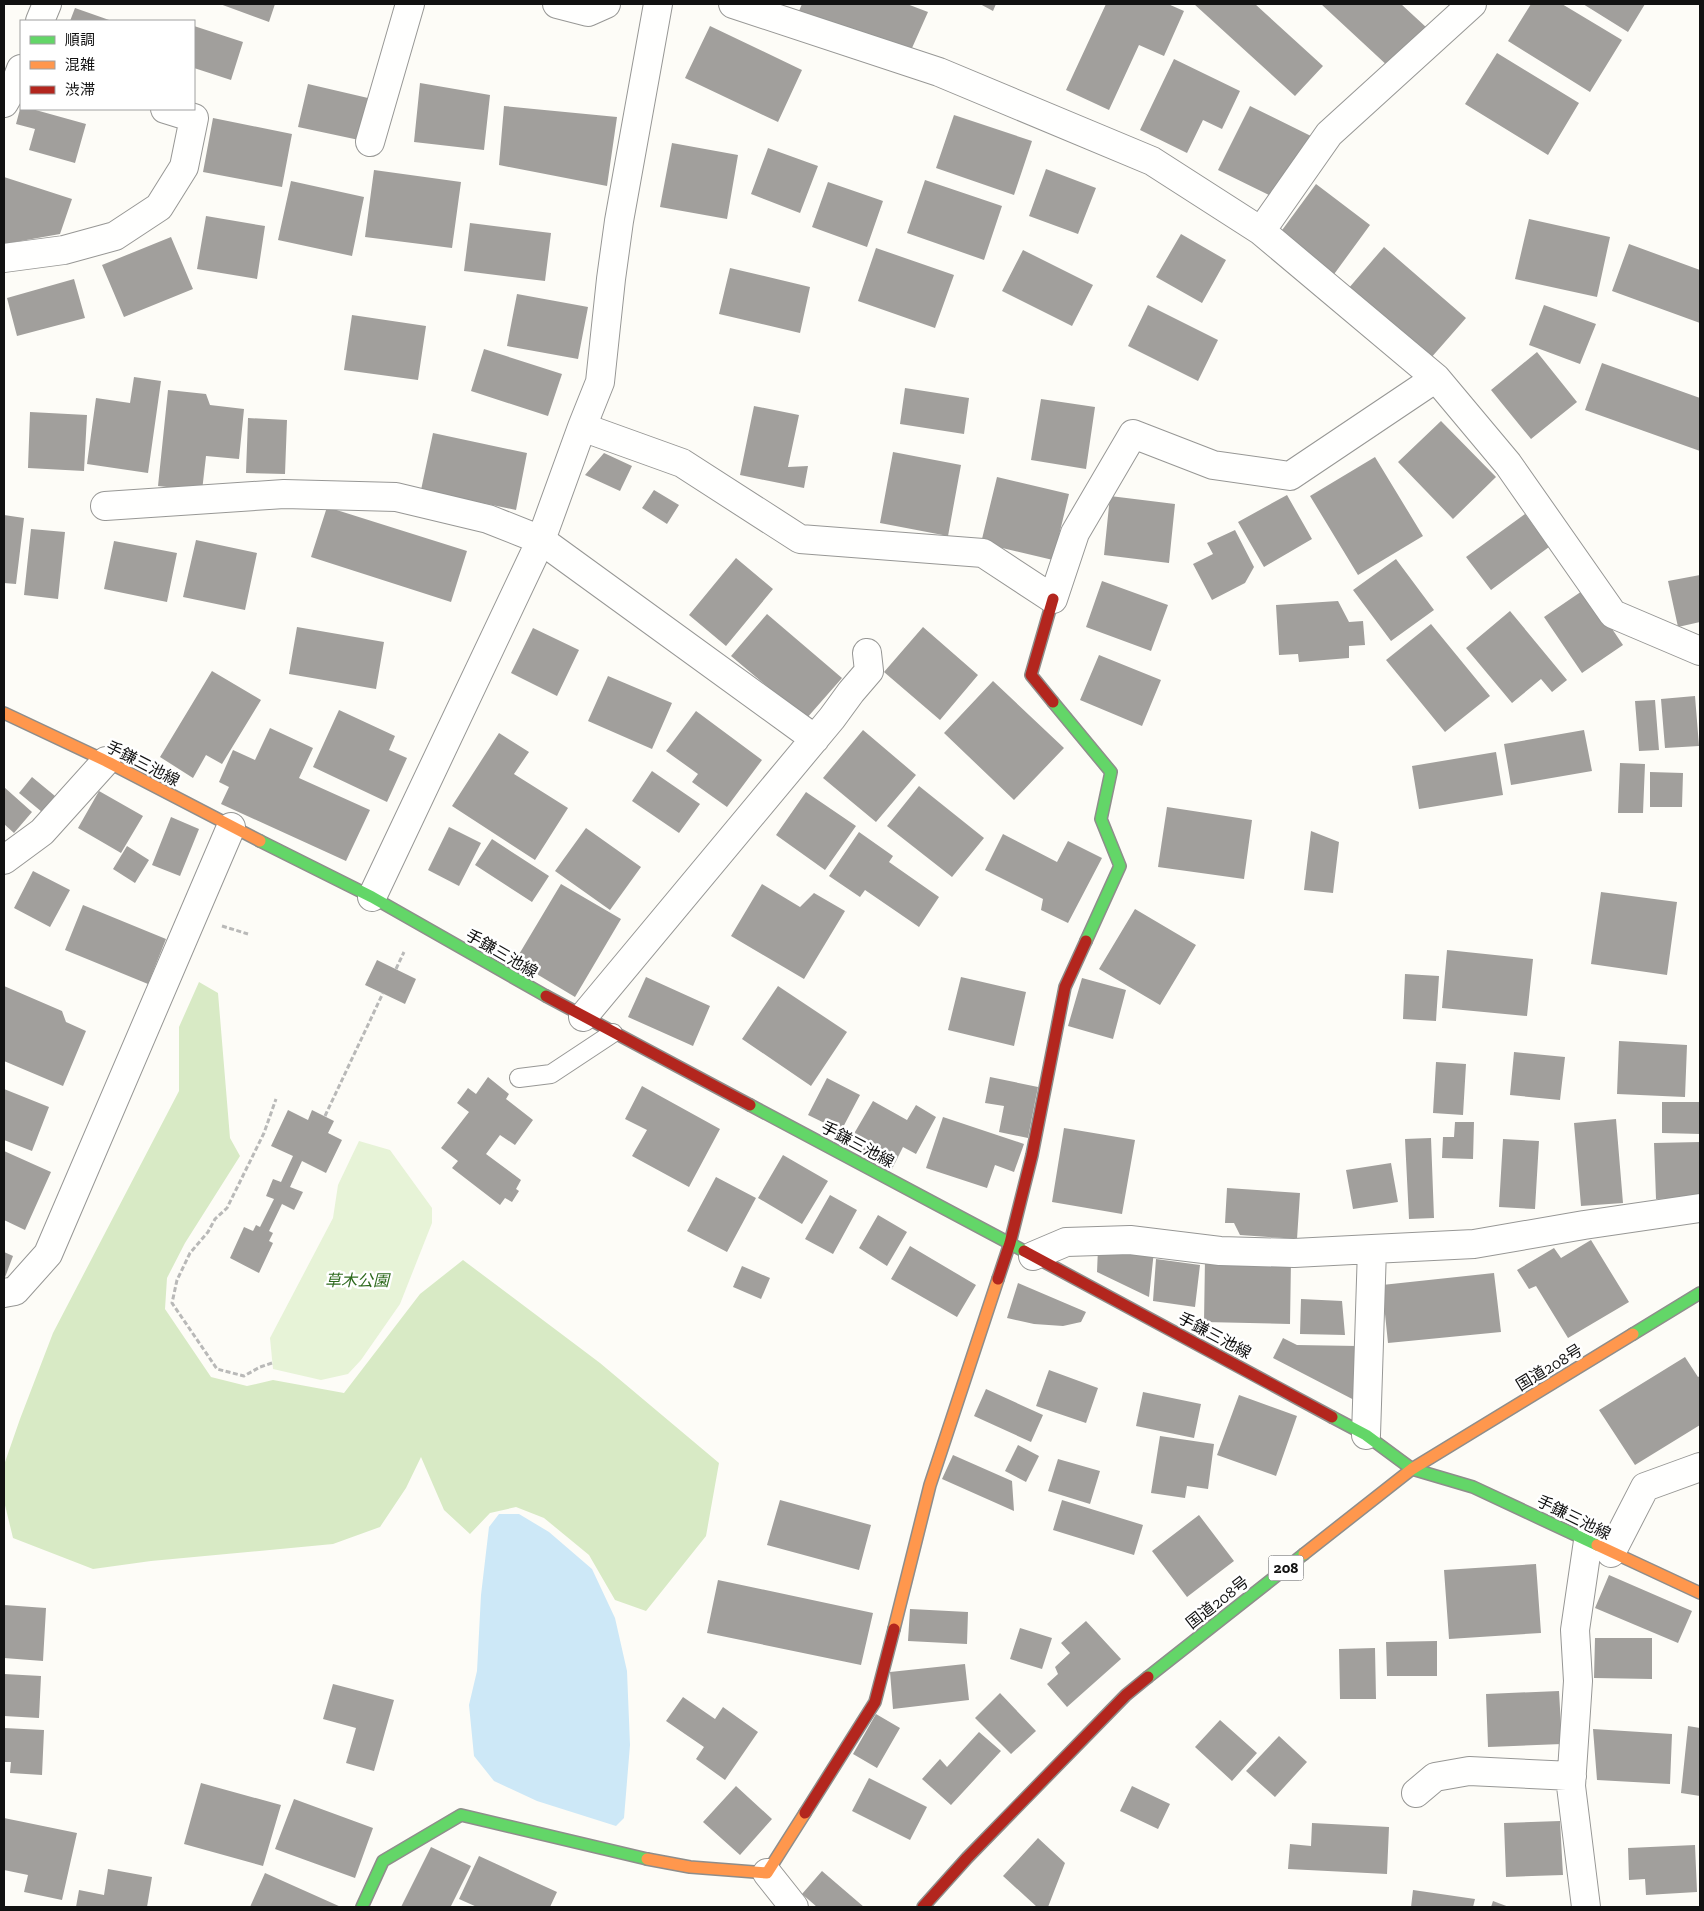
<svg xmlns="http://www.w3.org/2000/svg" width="1704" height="1911" font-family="'Zilla Slab','Noto Sans JP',serif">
<rect width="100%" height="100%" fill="#fdfcf7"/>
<path fill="#e7f3d7" d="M359 1141 390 1150 432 1208V1223L400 1304 361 1360 348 1374 321 1380 273 1369 270 1338 333 1218 338 1185Z"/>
<path fill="#d8eac5" d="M199 982 218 993 230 1138 240 1156 185 1243 167 1278 165 1309 211 1377 247 1386 273 1380 344 1393 420 1294 463 1260 600 1363 719 1463 706 1536 646 1611 615 1600 589 1555 544 1518 516 1507 490 1513 470 1534 444 1510 421 1457 406 1488 380 1527 333 1544 151 1561 93 1569 13 1538 4 1501V1465L20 1419 53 1333 179 1091V1027Z"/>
<path fill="#cde8f7" d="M499 1514H519L549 1532 592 1569 615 1618 627 1671 630 1745 624 1818 616 1826 537 1801 494 1781 474 1756 469 1705 477 1671 481 1595 489 1527Z"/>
<path fill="#a19f9c" d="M220 4H275L269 22Z
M802 4H907L928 12 908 57 799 11Z
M980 4H996L993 11Z
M1106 4H1168L1184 11 1164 56 1139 45 1109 110 1066 90Z
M1194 4H1255L1323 66 1295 96Z
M1321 4H1401L1427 28 1390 68Z
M1531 4H1562L1622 40 1590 92 1508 41Z
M1583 4H1645L1628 32Z
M75 8 112 21H70Z
M194 26 243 42 231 80 194 68Z
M710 26 802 70 778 122 685 78Z
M1497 53 1579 103 1548 155 1465 104Z
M1174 59 1240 91 1222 129 1203 120 1187 153 1140 130Z
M420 83 490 95 484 150 414 142Z
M308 84 368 98 359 140 298 127Z
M504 106 617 117 607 186 499 165Z
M1250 106 1313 137 1281 201 1218 170Z
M20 109H32L86 124 75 163 29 150 35 129 16 124Z
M954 115 1032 141 1014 195 936 168Z
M213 118 292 134 282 187 203 172Z
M672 143 738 155 727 219 660 207Z
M768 148 818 166 800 213 751 194Z
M1046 169 1096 188 1078 234 1029 216Z
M374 170 461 182 452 248 365 237Z
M4 177 72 199 60 234 4 244Z
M925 180 1002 206 984 260 907 233Z
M291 181 364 197 352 256 278 240Z
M828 182 883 201 867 247 812 227Z
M1316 184 1370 225 1332 277 1277 237Z
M206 216 265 226 257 279 197 269Z
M1529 219 1610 237 1597 297 1515 279Z
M470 223 551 233 545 281 464 271Z
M1181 234 1226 260 1202 303 1156 277Z
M171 237 193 289 124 317 102 265Z
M1629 244 1700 270V323L1612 291Z
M1384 247 1466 318 1430 359 1348 289Z
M876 248 954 275 935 328 858 301Z
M1023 250 1093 285 1072 326 1002 291Z
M730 268 810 287 800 333 719 314Z
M74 279 85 318 17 336 7 298Z
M517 294 588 307 578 359 507 346Z
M1148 305 1218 340 1198 381 1128 346Z
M1544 305 1596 324 1580 364 1529 345Z
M352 315 426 326 418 380 344 370Z
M484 349 562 374 548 416 471 391Z
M1537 352 1577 402 1531 439 1491 390Z
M1602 363 1700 398V451L1585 410Z
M134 377 161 381 148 473 87 464 96 398 130 403Z
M905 388 969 398 964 434 900 424Z
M168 390 206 394 210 405 244 409 239 459 206 456 202 491 158 486Z
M1041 399 1095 407 1086 469 1031 460Z
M754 406 799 415 788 467 808 466 804 488 740 475Z
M30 412 87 415 84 471 28 468Z
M248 418 287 420 285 474 246 473Z
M1441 421 1496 477 1453 519 1398 462Z
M433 433 527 453 516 510 421 490Z
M893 452 961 465 948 536 880 523Z
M604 453 632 466 620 491 585 475Z
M1375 457 1423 536 1358 575 1310 496Z
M997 477 1069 494 1053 560 981 543Z
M654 490 679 505 667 524 642 508Z
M1287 495 1312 539 1264 567 1238 522Z
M1110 496 1175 504 1169 563 1104 555Z
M327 507 467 551 451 602 311 557Z
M1525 514 1549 547 1491 590 1466 557Z
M4 515 24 518 16 584 4 583Z
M31 529 65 532 58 599 24 595Z
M1235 530 1254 567 1245 583 1212 600 1193 564 1213 554 1207 543Z
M196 540 257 553 245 610 183 597Z
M114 541 177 553 167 602 104 589Z
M736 558 773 589 726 646 689 615Z
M1396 559 1434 610 1391 641 1353 590Z
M1700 575V622L1678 627 1668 581Z
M1102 581 1168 605 1151 651 1086 627Z
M1585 589 1623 645 1582 673 1544 617Z
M1338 601 1349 622 1363 621 1365 645 1349 646V658L1299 662 1298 654 1279 655 1276 605Z
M1510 611 1567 680 1552 692 1541 679 1512 703 1466 648Z
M767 614 842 678 806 719 731 656Z
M1431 624 1490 696 1445 732 1386 660Z
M297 627 384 642 376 689 289 674Z
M923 627 978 675 940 720 884 672Z
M533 628 579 650 557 696 511 673Z
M1099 655 1161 680 1142 726 1080 700Z
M212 671 261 700 222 764 206 755 193 778 160 757Z
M608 676 672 703 652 749 588 721Z
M993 681 1064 748 1014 800 944 733Z
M1695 696 1699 746 1665 748 1661 699Z
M1655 700 1659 750 1639 751 1635 701Z
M339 710 395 736 389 750 407 758 387 802 313 767Z
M696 711 762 760 727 807 692 782 698 774 666 751Z
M270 728 313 748 299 778 370 810 346 861 221 804 229 787 219 782 233 750 255 760Z
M863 730 916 775 876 822 823 778Z
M1584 730 1592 771 1511 785 1504 744Z
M499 733 529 752 514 774 568 808 535 860 452 806Z
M1496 752 1503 795 1419 809 1412 766Z
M1620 763 1645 764 1643 813H1618Z
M652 771 700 804 679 833 632 801Z
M1650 772 1683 773 1682 807H1650Z
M32 777 55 796 42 812 19 793Z
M919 786 984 838 952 877 887 826Z
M4 787 32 812 14 833 4 824Z
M99 791 143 816 121 853 78 828Z
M806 792 856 826 825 870 776 835Z
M1167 807 1252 820 1244 879 1158 867Z
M171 817 199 829 180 876 152 865Z
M449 827 481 843 459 886 428 870Z
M586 828 641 867 610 910 555 871Z
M1311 831 1339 842 1333 893 1304 890Z
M859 832 893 856 889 862 939 897 919 927 865 890 860 897 829 876Z
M1003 834 1057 862 1068 841 1102 858 1068 923 1041 910 1043 899 985 870Z
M492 839 549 876 532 902 475 865Z
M127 846 149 860 135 883 113 869Z
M33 871 70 890 50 927 14 908Z
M561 884 621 919 575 997 515 961Z
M762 884 800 907 814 893 845 911 804 979 731 936Z
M1601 892 1677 902 1667 975 1591 964Z
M83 905 166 939 148 984 65 950Z
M1135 909 1196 945 1160 1005 1099 969Z
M1447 950 1533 959 1527 1016 1442 1008Z
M377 960 416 979 405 1004 365 985Z
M1405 974 1439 976 1436 1021 1403 1019Z
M646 977 710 1006 693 1046 628 1017Z
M961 977 1026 992 1014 1046 948 1030Z
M1082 978 1126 990 1113 1039 1068 1026Z
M4 986 62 1011 66 1022 86 1031 63 1086 4 1061Z
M778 986 847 1032 811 1086 742 1039Z
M1619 1041 1687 1045 1685 1097 1617 1094Z
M1514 1052 1565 1057 1560 1100 1510 1095Z
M1436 1062 1466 1064 1463 1115 1433 1113Z
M488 1077 509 1094 506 1099 533 1120 515 1145 500 1135 486 1154 521 1180 516 1189 519 1191 512 1202 505 1198 500 1205 452 1168 458 1161 441 1148 469 1112 457 1103 468 1088 476 1094Z
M990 1077 1038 1087 1028 1138 999 1132 1004 1106 985 1103Z
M827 1078 860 1095 841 1131 808 1115Z
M642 1086 720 1129 689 1187 632 1156 647 1130 625 1119Z
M4 1089 49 1107 32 1151 4 1140Z
M873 1101 907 1120 916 1105 936 1117 916 1154 903 1147 892 1169 848 1144Z
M1662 1102H1700V1134L1662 1133Z
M288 1110 308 1120 312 1110 334 1121 328 1133 342 1140 326 1173 302 1161 290 1187 303 1192 294 1210 282 1204 269 1231 273 1233 269 1241 273 1243 259 1273 230 1258 244 1227 253 1231 256 1225 260 1227 274 1199 266 1196 273 1179 281 1182 293 1156 271 1146Z
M943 1117 1024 1144 1014 1172 995 1165 987 1188 926 1168Z
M1616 1119 1623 1203 1581 1206 1574 1123Z
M1455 1122H1474L1473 1159 1442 1158 1443 1137H1454Z
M1064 1128 1135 1140 1122 1214 1052 1202Z
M1431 1138 1434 1218 1409 1219 1405 1139Z
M1503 1139 1539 1141 1535 1209 1499 1207Z
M1700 1142V1198L1656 1199 1654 1143Z
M4 1151 51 1172 25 1230 4 1220Z
M783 1155 828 1181 802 1224 758 1198Z
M1391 1163 1398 1202 1353 1209 1346 1170Z
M716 1177 756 1198 727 1252 687 1231Z
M1227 1188 1300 1193 1297 1239 1240 1235 1234 1223H1225Z
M830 1195 857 1210 833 1254 805 1239Z
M878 1215 907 1232 887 1266 859 1248Z
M1591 1240 1629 1302 1568 1338 1536 1286 1529 1289 1517 1270 1554 1248 1561 1258Z
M910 1246 976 1285 957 1317 891 1279Z
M1098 1248 1154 1251 1149 1297 1097 1272Z
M4 1252 13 1256 4 1280Z
M1156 1259 1200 1265 1195 1307 1153 1301Z
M1205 1259 1291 1260 1290 1324 1204 1322Z
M742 1266 770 1278 761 1299 733 1287Z
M1494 1273 1501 1332 1388 1343 1382 1285Z
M1018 1283 1086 1312 1081 1322 1063 1326 1034 1324 1007 1318Z
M1301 1299 1342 1301 1345 1335 1300 1334Z
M1283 1338 1297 1345 1358 1346V1402L1273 1358Z
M1685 1357 1698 1377 1700 1376V1425L1635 1465 1599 1410Z
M1049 1370 1098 1388 1086 1423 1036 1406Z
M986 1389 1043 1415 1031 1442 974 1416Z
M1143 1392 1201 1404 1194 1438 1136 1426Z
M1239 1395 1297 1416 1276 1476 1217 1455Z
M1160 1436 1214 1444 1208 1489 1187 1486 1185 1498 1151 1493Z
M1018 1445 1039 1456 1026 1482 1005 1471Z
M953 1455 1012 1481 1014 1511 942 1479Z
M1058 1459 1100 1471 1090 1504 1048 1491Z
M780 1500 871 1525 859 1570 767 1545Z
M1062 1500 1143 1525 1134 1555 1053 1530Z
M1199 1515 1234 1561 1187 1597 1152 1551Z
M1536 1564 1541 1633 1449 1639 1444 1570Z
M1609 1575 1692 1611 1678 1643 1595 1608Z
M718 1580 873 1613 861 1665 707 1633Z
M4 1605 46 1608 43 1661 4 1658Z
M910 1609 968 1612 967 1644 908 1641Z
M1086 1621 1121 1659 1067 1707 1047 1684 1058 1674 1055 1667 1070 1653 1061 1643Z
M1020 1628 1052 1638 1042 1669 1010 1659Z
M1595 1638H1652V1679L1594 1678Z
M1437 1641V1676H1387L1386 1642Z
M1375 1648 1376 1699H1340L1339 1649Z
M965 1664 969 1700 893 1709 890 1672Z
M4 1674 41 1676 39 1718 4 1716Z
M333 1684 394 1700 374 1771 346 1763 356 1728 323 1719Z
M1559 1691 1562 1744 1488 1747 1486 1694Z
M1000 1693 1036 1731 1011 1754 975 1718Z
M683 1697 715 1719 723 1707 758 1732 725 1780 696 1759 704 1747 666 1721Z
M876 1714 900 1728 877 1768 853 1754Z
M1220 1720 1257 1753 1232 1781 1195 1747Z
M1688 1726 1700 1728V1796L1681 1793Z
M4 1728 44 1730 42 1775 10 1773 11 1762H4Z
M1593 1729 1672 1734 1670 1784 1597 1780Z
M979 1732 1001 1751 951 1805 922 1779 940 1759 947 1767Z
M1279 1736 1307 1762 1275 1797 1246 1771Z
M869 1778 927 1807 910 1840 852 1811Z
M201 1783 281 1805 263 1866 184 1844Z
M736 1786 772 1819 740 1855 703 1822Z
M1132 1786 1170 1804 1158 1829 1120 1811Z
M294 1799 373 1828 355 1878 275 1849Z
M4 1818 77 1833 62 1900 24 1892 28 1875 4 1870Z
M1560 1821 1563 1875 1506 1877 1504 1823Z
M1312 1823 1389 1827 1387 1874 1288 1869 1290 1844 1311 1846Z
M1038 1838 1065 1863 1048 1907H1037L1003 1876Z
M1695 1845 1697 1892 1646 1895 1645 1879 1629 1880 1628 1848Z
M431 1847 471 1866 451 1906 455 1907H401Z
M479 1856 557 1892 550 1907H477L459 1899Z
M108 1869 152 1877 147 1907H76L79 1890 104 1895Z
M822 1871 864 1907H817L802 1894Z
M265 1873 341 1907H250Z
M1413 1890 1475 1899 1473 1907H1411Z
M1493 1901 1509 1907H1491Z"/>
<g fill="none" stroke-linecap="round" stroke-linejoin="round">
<defs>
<path id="lane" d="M519 1078 551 1074 613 1033"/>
<path id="street" d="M557 4 588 12 606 4
M733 4 939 72 1152 161 1261 231 1436 378 1508 464 1613 614 1700 651
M40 21 47 4
M4 103 16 82 21 69
M370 142 410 4
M1261 231 1329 134 1472 4
M4 258 64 250 115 236 159 207 184 167 194 118 165 109
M582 427 682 463 800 539 983 553 1053 599 1075 533 1133 434 1213 465 1290 476 1436 378
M105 506 284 494 396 497 488 519 541 540 815 739
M4 860 42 832 106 761
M372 897 541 540 582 427 600 382 611 279 619 221 658 4
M583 1017 832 718 851 692 869 671 867 653
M1033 1256 1066 1242 1130 1240 1220 1251 1294 1253 1372 1249
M4 1293 15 1291 48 1254 231 827
M1366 1435 1372 1249 1474 1244 1584 1225 1700 1208
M1611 1553 1645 1487 1700 1467
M1416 1793 1435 1777 1469 1771 1572 1776
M767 1873 794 1907
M1586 1907 1571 1786 1578 1681 1575 1630 1588 1541"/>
<path id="fast" d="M1053 702 1111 772 1101 819 1120 866 1086 941
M260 841 372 897 546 996
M750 1105 1024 1251
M1633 1334 1700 1293
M1332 1417 1366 1435 1412 1469 1473 1487 1597 1545
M1148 1677 1304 1554
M362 1907 383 1861 461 1815 647 1859"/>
<path id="slow" d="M4 713 106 761 260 841
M1597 1545 1700 1593
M1304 1554 1412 1469 1633 1334
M894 1629 930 1485 998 1279
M647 1859 690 1867 767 1873 805 1813"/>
<path id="jam" d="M1053 599 1031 675 1053 702
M546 996 750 1105
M1024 1251 1332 1417
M998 1279 1010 1243 1032 1155 1065 987 1086 941
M805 1813 875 1702 894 1629
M923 1907 967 1858 1126 1695 1148 1677"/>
</defs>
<use href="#lane" stroke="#979795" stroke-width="20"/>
<use href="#street" stroke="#979795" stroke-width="30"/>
<use href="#fast" stroke="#8e8d8b" stroke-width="14"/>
<use href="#slow" stroke="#8e8d8b" stroke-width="14"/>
<use href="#jam" stroke="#8e8d8b" stroke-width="14"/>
<path stroke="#b9b9b8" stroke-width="3" stroke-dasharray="5 2.5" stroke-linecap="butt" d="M222 926 248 934
M396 969 404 952
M325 1116 383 993
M272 1363 260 1367 244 1376 217 1369 172 1303 177 1280 190 1253 208 1232 215 1219 227 1208 264 1133 276 1099"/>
<use href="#lane" stroke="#fffffe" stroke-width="18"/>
<use href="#street" stroke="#fffffe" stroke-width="28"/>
<use href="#fast" stroke="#63d668" stroke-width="11"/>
<use href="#slow" stroke="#ff974d" stroke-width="11"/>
<use href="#jam" stroke="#b3261e" stroke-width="11"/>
</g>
<g text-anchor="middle" stroke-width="5" stroke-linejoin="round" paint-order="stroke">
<rect fill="#fff" stroke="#585858" stroke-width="1" x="1268.5" y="1555.5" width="35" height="25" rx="4"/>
<g font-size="15" font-weight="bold" fill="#111">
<text x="1286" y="1573">208</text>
</g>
<g font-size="16" fill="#111" stroke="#fff">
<text transform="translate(143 763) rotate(27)" y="6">手鎌三池線</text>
<text transform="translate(502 953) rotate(30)" y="6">手鎌三池線</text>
<text transform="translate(858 1144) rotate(28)" y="6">手鎌三池線</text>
<text transform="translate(1215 1335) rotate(28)" y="6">手鎌三池線</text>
<text transform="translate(1549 1367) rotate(-31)" y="6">国道208号</text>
<text transform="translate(1574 1517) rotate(26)" y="6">手鎌三池線</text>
<text transform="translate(1217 1602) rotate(-38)" y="6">国道208号</text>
</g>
<g font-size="16" font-style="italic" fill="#2f6b1f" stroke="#fff">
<text x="357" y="1286">草木公園</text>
</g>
</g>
<rect width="1704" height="1911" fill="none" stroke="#111111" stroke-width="10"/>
<rect x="20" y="20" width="175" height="90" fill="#ffffff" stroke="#a0a0a0"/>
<rect x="30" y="36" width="25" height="8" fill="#63d668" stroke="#a0a0a0"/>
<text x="65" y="45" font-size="15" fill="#111111">順調</text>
<rect x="30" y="61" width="25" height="8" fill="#ff974d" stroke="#a0a0a0"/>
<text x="65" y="70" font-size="15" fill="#111111">混雑</text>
<rect x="30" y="86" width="25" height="8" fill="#b3261e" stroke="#a0a0a0"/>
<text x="65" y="95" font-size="15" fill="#111111">渋滞</text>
</svg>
